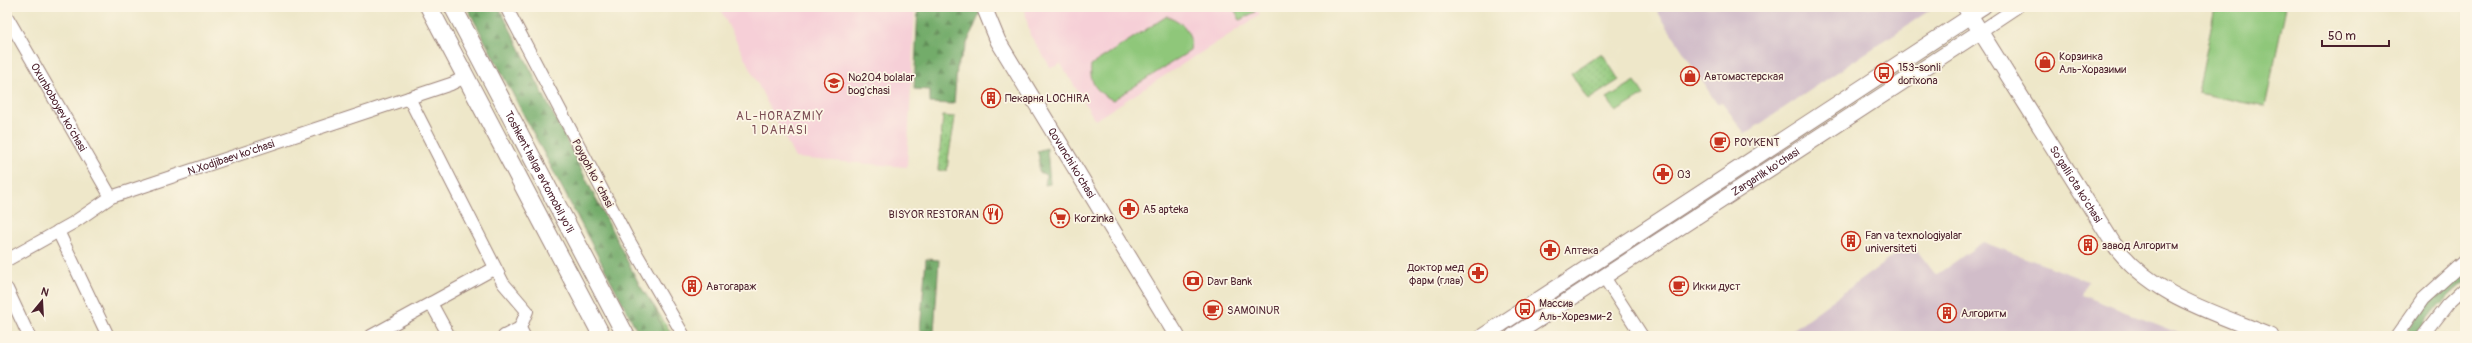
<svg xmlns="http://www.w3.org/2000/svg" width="2472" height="343" font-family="Pangolin,sans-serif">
<defs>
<pattern id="grass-dots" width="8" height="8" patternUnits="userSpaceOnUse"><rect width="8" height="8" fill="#8fc77a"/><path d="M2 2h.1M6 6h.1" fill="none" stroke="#7daa6a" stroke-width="1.8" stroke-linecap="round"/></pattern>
<pattern id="forest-firs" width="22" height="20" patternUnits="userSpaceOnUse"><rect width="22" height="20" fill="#73ac6a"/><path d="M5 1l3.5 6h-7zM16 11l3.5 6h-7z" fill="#608b57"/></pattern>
</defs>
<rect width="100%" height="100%" fill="#fcf5e5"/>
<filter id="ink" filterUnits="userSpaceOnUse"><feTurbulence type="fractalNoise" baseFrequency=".025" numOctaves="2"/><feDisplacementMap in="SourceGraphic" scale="8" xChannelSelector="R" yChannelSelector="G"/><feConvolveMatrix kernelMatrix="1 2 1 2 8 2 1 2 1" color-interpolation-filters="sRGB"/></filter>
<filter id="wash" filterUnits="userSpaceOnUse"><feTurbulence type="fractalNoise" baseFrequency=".012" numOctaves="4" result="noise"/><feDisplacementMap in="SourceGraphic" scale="16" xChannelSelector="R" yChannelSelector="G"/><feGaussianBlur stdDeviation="0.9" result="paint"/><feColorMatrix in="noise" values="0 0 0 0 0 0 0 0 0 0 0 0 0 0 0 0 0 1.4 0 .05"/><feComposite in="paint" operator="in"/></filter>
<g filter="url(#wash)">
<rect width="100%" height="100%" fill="#eee7c9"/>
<path fill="#f6cfd7" d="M719 7H915L907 167 795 158Z
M1024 7H1256L1260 15 1095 120 1061 64 1051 68 1030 35Z"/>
<path fill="#d1bdc9" d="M1663 7H1927L1930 10 1745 134 1722 102 1717 104 1657 11Z
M1983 242 2087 281 2082 295 2186 336H1784L1911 243 1936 275Z"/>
<path fill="url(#grass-dots)" stroke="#6c7352" d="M1602 53 1619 80 1588 100 1571 73Z
M943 116 955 117C953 136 948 152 947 171L938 170Z
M654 306 673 336H665Z"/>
<path fill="url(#forest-firs)" stroke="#5e664a" d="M467 7H499L640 286 654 306 665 336H640Z
M918 7H979L980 13 957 67 954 104 930 103V90L914 89Z
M1047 148 1050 184 1045 185 1046 175 1039 172V156L1037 151Z
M926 259 939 260 934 332 920 331Z
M2465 268V281L2437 307 2414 336H2403L2428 301Z"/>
<path fill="#8fc77a" stroke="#6c7352" d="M1233 7H1252L1255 12 1240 20Z
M2215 7H2286L2265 107 2198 93Z
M1167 16C1184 22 1193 33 1190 51L1113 100C1097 93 1089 83 1091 65Z
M1635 81 1644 95 1616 112 1607 98Z"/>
</g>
<g filter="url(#ink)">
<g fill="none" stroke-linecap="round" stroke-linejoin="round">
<defs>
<g id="minor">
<path d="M506 7 628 239 684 336"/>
<path d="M1971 16 1985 7"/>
<path id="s1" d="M7 17 111 197"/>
<path d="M1981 31 2017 7"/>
<path d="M409 98 503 283 527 311 520 328 524 336"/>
<path d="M58 231 108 336"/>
<path id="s2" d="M7 260 73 223 111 197 451 84 465 77"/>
<path d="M1604 277 1642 336"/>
<path d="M7 289 29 336"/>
<path d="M431 303 449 336"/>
<path d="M371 336 495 268"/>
<path d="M504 336 520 328"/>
<path d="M2397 336 2423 299 2465 261"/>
<path d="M2423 336 2447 305 2465 288"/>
</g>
<g id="major">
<path id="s3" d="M984 7 998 41 1177 336"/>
<path id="s4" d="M1965 7 2113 243C2151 296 2213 312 2271 336"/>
<path d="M1483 336 1971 16"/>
<path id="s5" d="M1513 336 1981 31"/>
</g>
<g id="highway">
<path d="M429 7 602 336"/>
<path id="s6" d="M453 7 626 336"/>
</g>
</defs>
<use href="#minor" stroke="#9c837a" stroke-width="14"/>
<use href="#major" stroke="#9c837a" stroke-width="17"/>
<use href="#highway" stroke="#9c837a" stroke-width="19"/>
<use href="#minor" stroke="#fff" stroke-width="12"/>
<use href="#major" stroke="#fff" stroke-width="15"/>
<use href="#highway" stroke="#fff" stroke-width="17"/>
</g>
</g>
<defs>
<symbol id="shop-ring" viewBox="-11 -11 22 22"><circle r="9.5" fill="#fcf5e5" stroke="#c8321e" stroke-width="1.5"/><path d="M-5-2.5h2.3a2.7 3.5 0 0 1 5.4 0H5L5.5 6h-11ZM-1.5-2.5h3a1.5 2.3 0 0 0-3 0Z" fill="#c8321e"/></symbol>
<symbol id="bus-ring" viewBox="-11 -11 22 22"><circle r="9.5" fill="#fcf5e5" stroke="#c8321e" stroke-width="1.5"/><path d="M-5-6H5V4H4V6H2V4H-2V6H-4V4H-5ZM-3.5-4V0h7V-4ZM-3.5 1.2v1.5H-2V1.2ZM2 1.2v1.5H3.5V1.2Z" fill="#c8321e"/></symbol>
<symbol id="school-ring" viewBox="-11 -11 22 22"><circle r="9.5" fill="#fcf5e5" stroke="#c8321e" stroke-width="1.5"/><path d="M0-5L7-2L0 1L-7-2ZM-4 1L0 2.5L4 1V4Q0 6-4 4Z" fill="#c8321e"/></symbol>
<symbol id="building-ring" viewBox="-11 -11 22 22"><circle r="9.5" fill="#fcf5e5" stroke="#c8321e" stroke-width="1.5"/><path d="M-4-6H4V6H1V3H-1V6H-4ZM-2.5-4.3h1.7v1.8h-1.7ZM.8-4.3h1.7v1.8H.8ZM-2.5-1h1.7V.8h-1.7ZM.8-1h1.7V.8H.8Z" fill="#c8321e"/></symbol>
<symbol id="cafe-ring" viewBox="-11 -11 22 22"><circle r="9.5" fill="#fcf5e5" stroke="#c8321e" stroke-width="1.5"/><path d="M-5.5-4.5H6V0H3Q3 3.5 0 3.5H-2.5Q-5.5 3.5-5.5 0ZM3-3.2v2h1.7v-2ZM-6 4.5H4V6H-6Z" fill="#c8321e"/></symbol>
<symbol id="pharmacy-ring" viewBox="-11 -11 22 22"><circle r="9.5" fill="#fcf5e5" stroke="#c8321e" stroke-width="1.5"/><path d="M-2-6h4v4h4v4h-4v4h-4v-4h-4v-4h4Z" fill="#c8321e"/></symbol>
<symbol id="restaurant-ring" viewBox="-11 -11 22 22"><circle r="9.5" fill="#fcf5e5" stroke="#c8321e" stroke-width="1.5"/><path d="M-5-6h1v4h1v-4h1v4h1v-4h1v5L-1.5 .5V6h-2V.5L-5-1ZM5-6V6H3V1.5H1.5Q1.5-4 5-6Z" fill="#c8321e"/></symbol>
<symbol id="supermarket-ring" viewBox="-11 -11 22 22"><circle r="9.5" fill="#fcf5e5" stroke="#c8321e" stroke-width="1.5"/><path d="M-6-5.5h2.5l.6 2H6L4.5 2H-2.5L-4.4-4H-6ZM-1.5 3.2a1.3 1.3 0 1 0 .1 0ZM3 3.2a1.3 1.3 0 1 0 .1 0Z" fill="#c8321e"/></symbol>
<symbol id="bank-ring" viewBox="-11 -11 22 22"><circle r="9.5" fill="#fcf5e5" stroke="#c8321e" stroke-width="1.5"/><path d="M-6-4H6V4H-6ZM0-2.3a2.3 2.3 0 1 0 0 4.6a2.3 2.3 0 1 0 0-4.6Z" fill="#c8321e"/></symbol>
</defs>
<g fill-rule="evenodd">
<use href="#shop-ring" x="2034" y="51" width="22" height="22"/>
<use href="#bus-ring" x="1873" y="62" width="22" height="22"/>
<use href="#shop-ring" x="1679" y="65" width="22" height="22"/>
<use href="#school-ring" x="823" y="72" width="22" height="22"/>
<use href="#building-ring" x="980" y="87" width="22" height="22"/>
<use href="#cafe-ring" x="1709" y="131" width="22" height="22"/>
<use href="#pharmacy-ring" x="1652" y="163" width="22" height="22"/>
<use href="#pharmacy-ring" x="1118" y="198" width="22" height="22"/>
<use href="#restaurant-ring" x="982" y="203" width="22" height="22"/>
<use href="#supermarket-ring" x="1049" y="207" width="22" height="22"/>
<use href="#building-ring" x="1840" y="230" width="22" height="22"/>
<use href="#building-ring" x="2077" y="234" width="22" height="22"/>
<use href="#pharmacy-ring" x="1539" y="239" width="22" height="22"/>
<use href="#pharmacy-ring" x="1467" y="262" width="22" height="22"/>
<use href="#bank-ring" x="1182" y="270" width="22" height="22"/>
<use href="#building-ring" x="681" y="275" width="22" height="22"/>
<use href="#cafe-ring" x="1668" y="275" width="22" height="22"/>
<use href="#bus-ring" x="1514" y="298" width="22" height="22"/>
<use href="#cafe-ring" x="1202" y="299" width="22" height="22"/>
<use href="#building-ring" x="1936" y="302" width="22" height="22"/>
</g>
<g text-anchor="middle" stroke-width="3.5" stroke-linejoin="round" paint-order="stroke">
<g font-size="11" fill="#4a1f2b" stroke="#fcf5e5" text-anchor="start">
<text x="2059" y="60">Корзинка<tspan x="2059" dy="13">Аль-Хоразими</tspan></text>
<text x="1898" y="71">153-sonli<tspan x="1898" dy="13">dorixona</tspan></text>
<text x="1704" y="80">Автомастерская</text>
<text x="848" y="81">№204 bolalar<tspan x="848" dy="13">bog'chasi</tspan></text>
<text x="1005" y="102">Пекарня LOCHIRA</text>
<text x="1734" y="146">POYKENT</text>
<text x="1677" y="178">03</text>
<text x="1143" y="213">A5 apteka</text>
<text x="979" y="218" text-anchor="end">BISYOR RESTORAN</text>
<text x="1074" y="222">Korzinka</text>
<text x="1865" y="239">Fan va texnologiyalar<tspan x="1865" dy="13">universiteti</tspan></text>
<text x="2102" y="249">завод Алгоритм</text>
<text x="1564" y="254">Аптека</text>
<text x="1464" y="271" text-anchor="end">Доктор мед<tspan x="1464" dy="13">фарм (глав)</tspan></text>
<text x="1207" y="285">Davr Bank</text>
<text x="706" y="290">Автогараж</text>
<text x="1693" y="290">Икки дуст</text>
<text x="1539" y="307">Массив<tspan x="1539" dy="13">Аль-Хорезми-2</tspan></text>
<text x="1227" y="314">SAMOINUR</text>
<text x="1961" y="317">Алгоритм</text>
</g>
<g font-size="11" fill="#4a1f2b" stroke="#fcf5e5">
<text dy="4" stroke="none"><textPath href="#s1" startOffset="104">Oxunboboyev ko‘chasi</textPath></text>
<text dy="4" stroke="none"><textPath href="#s2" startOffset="248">N.Xodjibaev ko'chasi</textPath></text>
<text dy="4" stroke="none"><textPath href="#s3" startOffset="179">Qovunchi ko'chasi</textPath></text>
<text dy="4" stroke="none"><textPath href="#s6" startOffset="186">Toshkent halqa avtomobil yo'li</textPath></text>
<text dy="4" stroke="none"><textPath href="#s5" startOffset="301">Zargarlik ko'chasi</textPath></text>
<text transform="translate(593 173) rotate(62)" y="4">Poygoh koʻchasi</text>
<text dy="4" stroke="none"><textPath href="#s4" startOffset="209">So'galli ota ko'chasi</textPath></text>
</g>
<g font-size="12" letter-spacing="1" fill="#7c4e55" stroke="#fcf5e5">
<text x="780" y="120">AL-HORAZMIY<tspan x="780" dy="14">1 DAHASI</tspan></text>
</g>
</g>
<rect width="2472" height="343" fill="none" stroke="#fcf5e5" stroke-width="24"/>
<g transform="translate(42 301) rotate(18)" stroke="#fcf5e5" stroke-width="3" paint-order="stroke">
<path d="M0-3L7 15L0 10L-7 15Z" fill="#4a1f2b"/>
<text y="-6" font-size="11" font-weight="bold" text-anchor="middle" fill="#4a1f2b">N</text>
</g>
<path d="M2322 40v6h67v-6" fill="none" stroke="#4a1f2b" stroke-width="2"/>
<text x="2328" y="40" font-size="12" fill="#4a1f2b" stroke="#fcf5e5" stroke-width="3" paint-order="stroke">50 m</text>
</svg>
